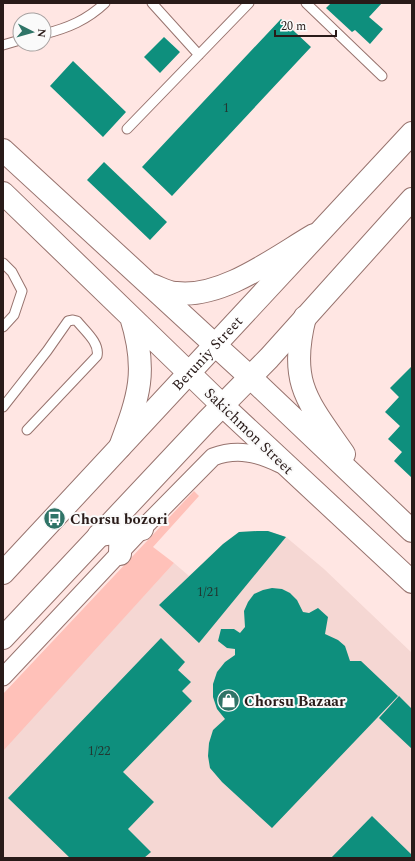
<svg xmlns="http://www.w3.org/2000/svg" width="415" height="861" font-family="Spectral,serif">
<rect width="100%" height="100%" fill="#ffe6e3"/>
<path fill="#f5d7d3" d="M257 531H268L286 537 324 569 412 653V858H3V749L174 563 189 576 223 544 239 532Z"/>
<path fill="#ffc1b9" d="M194 491 199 496 153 547 174 563 3 751V694Z"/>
<path fill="#0e8f7d" d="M331 3H382L369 17 383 29 370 44 355 30 352 32 326 8Z
M281 19 311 47 172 196 142 167Z
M164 37 180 52 160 73 144 57Z
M73 61 126 112 103 137 50 86Z
M104 162 167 222 150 240 87 180Z
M412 366V478L394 461 402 452 388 439 400 426 385 412 399 397 390 388Z
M257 531H268L286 537 199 643 159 605 223 544 239 532Z
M272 588 282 589 290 593 297 600 303 612 309 613 318 608 328 617 325 634 338 640 345 646 350 661H361L398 696 272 828 222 782 210 768 208 756 209 743 213 730 225 719 217 709 213 697V684L217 672 225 662 235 655V649L227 648 218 641 221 629H234L240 633 245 627 244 611 248 602 254 594 263 590Z
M161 638 185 662 178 670 191 682 182 691 192 701 123 772 154 802 128 829 151 852 144 858H70L8 798Z
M399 696 412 709V749L379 718Z
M372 816 412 855V858H331Z"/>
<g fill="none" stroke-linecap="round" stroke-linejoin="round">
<defs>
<path id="service" d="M152 3 199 55
M306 3 382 76
M44 34C68 28 87 20 105 3
M3 45 20 40
M127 129 249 3
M3 263 12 272 22 291 14 315 3 327
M3 407 47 351 68 321 73 320 77 321C85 331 100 343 97 356L27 430"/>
<path id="minor" d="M3 677 142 529 213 457C237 448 258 453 280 464"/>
<path id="secondary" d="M3 150 215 345
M3 193 189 373
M152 285C160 288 168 293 176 293 222 299 276 257 314 235
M305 317C288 383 308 402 344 454
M250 377 412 531
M222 405 412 582
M120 447C139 396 148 371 131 317"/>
<g id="primary">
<path d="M215 345 250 377"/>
<path d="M189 373 222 405"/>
<path d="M99 535 142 529"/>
<path d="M120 554 121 519"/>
<path id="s1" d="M3 573 412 133"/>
<path d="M3 638 206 422 269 358 412 199"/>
</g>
</defs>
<use href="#service" stroke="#97736e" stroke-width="11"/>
<use href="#minor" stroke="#97736e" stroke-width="19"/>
<use href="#secondary" stroke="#97736e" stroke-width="24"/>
<use href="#primary" stroke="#97736e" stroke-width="24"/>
<use href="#service" stroke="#fff" stroke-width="9"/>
<use href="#minor" stroke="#fff" stroke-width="17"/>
<use href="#secondary" stroke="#fff" stroke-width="22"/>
<use href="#primary" stroke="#fff" stroke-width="22"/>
</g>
<defs>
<symbol id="bus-disc" viewBox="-11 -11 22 22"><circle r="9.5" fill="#2f7467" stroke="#fafafa"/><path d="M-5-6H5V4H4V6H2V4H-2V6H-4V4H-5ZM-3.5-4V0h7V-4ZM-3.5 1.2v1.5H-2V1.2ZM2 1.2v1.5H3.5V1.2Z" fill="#fff"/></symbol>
<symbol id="shop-disc" viewBox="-11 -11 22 22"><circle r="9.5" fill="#2f7467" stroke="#fafafa"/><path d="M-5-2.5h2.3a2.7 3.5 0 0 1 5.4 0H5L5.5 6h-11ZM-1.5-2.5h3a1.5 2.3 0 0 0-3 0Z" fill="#fff"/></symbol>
</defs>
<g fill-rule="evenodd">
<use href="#bus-disc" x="42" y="506" width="25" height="25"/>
<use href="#shop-disc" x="216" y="688" width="25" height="25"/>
</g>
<g text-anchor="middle" stroke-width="4" stroke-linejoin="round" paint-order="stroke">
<g font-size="13" fill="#223832">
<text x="226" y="112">1</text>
<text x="208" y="596">1/21</text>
<text x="99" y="755">1/22</text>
</g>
<g font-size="15" fill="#291b19" stroke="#fafafa">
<text dy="5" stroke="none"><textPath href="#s1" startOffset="300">Beruniy Street</textPath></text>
<text transform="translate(249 431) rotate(44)" y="5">Sakichmon Street</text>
</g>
<g font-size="15" font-weight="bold" fill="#291b19" stroke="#fafafa" text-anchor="start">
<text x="70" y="524">Chorsu bozori</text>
<text x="244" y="706">Chorsu Bazaar</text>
</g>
</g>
<rect width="415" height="861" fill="none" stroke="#291b19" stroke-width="8"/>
<g transform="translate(32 32) rotate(96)"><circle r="19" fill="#fafafa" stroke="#a6a1a0"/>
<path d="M0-3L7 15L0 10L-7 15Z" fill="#2f7467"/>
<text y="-6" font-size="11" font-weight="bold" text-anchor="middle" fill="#291b19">N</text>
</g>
<path d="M275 30v6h61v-6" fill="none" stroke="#291b19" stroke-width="2"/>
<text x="281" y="30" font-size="12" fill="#291b19" stroke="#fafafa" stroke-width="3" paint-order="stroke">20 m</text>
</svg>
